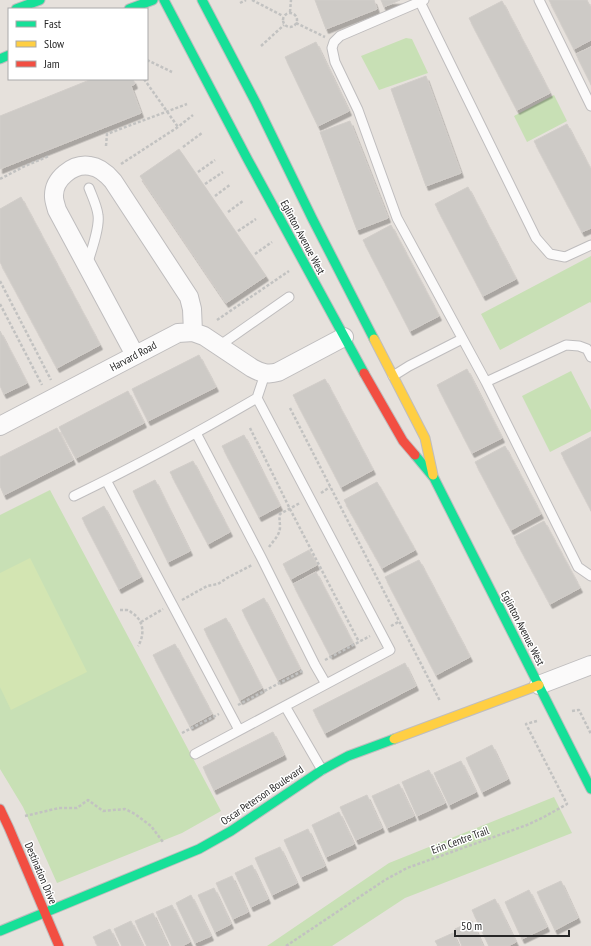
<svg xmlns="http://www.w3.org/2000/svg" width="591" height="946" font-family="'PT Sans Narrow',sans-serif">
<defs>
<filter id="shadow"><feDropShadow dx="2.5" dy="4.5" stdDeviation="0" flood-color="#0004"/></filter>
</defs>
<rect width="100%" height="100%" fill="#e6e1dc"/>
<path fill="#c8e0b5" d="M406 38 412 39 428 73 379 90 361 56Z
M554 95 567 121 527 142 514 116Z
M591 256V303L590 302 500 350 481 314Z
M571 371 591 410V431L550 452 522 396Z
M50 490 221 811 182 833 57 883 23 807 0 769V515Z
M554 797 572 833 405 898 332 946H267L389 863Z"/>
<path fill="#d3e5b2" d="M30 558 87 672 11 710 0 687V573Z"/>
<path fill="#cdcac6" stroke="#d1cdc9" filter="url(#shadow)" d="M315 0H374L377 9 326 29Z
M381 0H400L384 7Z
M549 0H587L591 8V40L574 49Z
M502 1 550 93 517 110 469 18Z
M316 42 349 111 318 126 285 57Z
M591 47V84L576 54Z
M426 76 461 173 426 186 391 89Z
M92 79H133L135 84 131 86 141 113 0 169V116Z
M350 121 388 218 357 230 320 132Z
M567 124 591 170V228L582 232 534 141Z
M179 149 266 276 226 303 140 176Z
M468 187 516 279 483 296 435 204Z
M21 197 100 345 57 368 0 262V209Z
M391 225 439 316 410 331 363 240Z
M0 331 27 383 4 394 0 386Z
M199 355 216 387 148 421 132 389Z
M467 369 502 438 472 453 437 385Z
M325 379 373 470 341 487 293 395Z
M128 391 144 423 76 458 59 427Z
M57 428 73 460 4 495 0 486V457Z
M244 435 280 506 259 517 222 446Z
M591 437V510L561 453Z
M505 446 541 514 511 530 475 462Z
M193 461 230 532 208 544 170 472Z
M155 480 190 551 168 562 133 491Z
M377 482 415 550 382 568 344 500Z
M104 506 141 577 119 589 82 518Z
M544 521 580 588 550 604 514 537Z
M309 550 317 565 291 579 283 564Z
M419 560 470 657 436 675 385 577Z
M316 572 353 643 330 655 293 584Z
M264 598 300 669 278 680 242 610Z
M226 618 262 688 240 700 204 629Z
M175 644 212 714 190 726 153 655Z
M405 663 416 686 325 733 313 710Z
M273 732 284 755 214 790 203 767Z
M492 745 508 779 482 792 466 758Z
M461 761 476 792 449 805 434 773Z
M429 770 445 803 417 816 402 782Z
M399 784 414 816 387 828 372 796Z
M367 795 382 828 356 840 340 807Z
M339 812 354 844 326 857 312 825Z
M308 829 325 866 301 877 284 840Z
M280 847 297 883 272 895 255 858Z
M252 865 268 899 251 907 235 873Z
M232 876 248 912 233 919 216 883Z
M561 881 578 918 555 930 537 892Z
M214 888 231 924 215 932 198 895Z
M529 890 547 927 522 939 505 902Z
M191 895 211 936 195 943 176 903Z
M495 899 516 942 508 946H489L472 910Z
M172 905 190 942 182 946H172L156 912Z
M153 913 168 946H147L135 921Z
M131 921 143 946H122L114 929Z
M472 921 483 946H462L455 929Z
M110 929 118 946H98L93 937Z
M453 933 459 946H438L435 941Z"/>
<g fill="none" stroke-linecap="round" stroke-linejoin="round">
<defs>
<path id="lane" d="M424 0 340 36 334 42 332 48 335 62 358 110 397 218 486 382 578 567 591 576
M539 0 591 106
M420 2 536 238 550 254 565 257 591 245
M87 265C91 252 100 227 98 215 97 206 92 196 89 188
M219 346 289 297
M393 376 409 366 462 339
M486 382 566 345 579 346 587 349 591 357
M196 433 261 557 315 665 326 684
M106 480 239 730
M74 496C136 466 197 433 257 398L265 374
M285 706 322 770
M195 754 390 650 257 398"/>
<path id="street" d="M135 355 57 210C56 206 54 201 54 197 53 179 73 163 90 166 100 167 107 174 113 181L189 297 192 309 193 332
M0 426 178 333 193 332 204 336 252 368C261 373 268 375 278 372L344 337
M539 685 591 665"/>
<path id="fast" d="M164 0 248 160 364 373
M202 0 256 103 312 218 374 339
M16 9 40 0
M129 9 153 0
M0 59 9 55
M415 455 434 478 591 789
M0 931 199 849 231 831 322 770 348 756 394 739"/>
<path id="slow" d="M374 339 425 438 433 475
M394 739 539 685"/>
<path id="jam" d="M364 373 403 441 415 455
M0 809 9 828 59 946"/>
</defs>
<use href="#lane" stroke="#bfbdbe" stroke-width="11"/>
<use href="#street" stroke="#bfbdbe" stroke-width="20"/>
<use href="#fast" stroke="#bfbdbe" stroke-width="11"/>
<use href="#slow" stroke="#bfbdbe" stroke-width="11"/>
<use href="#jam" stroke="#bfbdbe" stroke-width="11"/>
<path stroke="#c2c2c1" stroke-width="2.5" stroke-dasharray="3 2" stroke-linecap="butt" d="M252 0 283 16
M240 3 246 0
M290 12 291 0
M283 20a7 7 0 1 1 14 0a7 7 0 1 1-14 0Z
M296 23 325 37
M261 46 284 25
M147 60 172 72
M144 79 178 127
M106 146 107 134 187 104
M183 147 202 133
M121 164 178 127 193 115
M198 172 215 160
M0 179 25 166 49 156
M205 184 223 172
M215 196 231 184
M228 212 243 201
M238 231 256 219
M255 254 272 242
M0 281 51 380
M0 304 42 385
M217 320 289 271
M290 408 440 701
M250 428 290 509 359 642
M321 493 330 487
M269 547C273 541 280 535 280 527 280 522 279 520 280 514L300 503
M182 600 207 586 218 584 227 578 252 565
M120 610C122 610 124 610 127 610 129 610 130 611 132 613 144 620 145 635 138 646
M141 622 163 609
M391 626 400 621
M325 660 370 636
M238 705 304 670
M572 711 579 710 591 734
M182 733 219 714
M25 816 59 808H77L88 800 103 811 125 809 135 814 151 826 163 842
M286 946 385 880 407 868 527 825 544 817 567 804 526 724 537 721"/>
<use href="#lane" stroke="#fbfafa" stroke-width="9"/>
<use href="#street" stroke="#fbfafa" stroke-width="18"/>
<use href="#fast" stroke="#16e098" stroke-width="9"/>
<use href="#slow" stroke="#ffcf43" stroke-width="9"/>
<use href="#jam" stroke="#f24e42" stroke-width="9"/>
</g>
<g text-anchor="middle" stroke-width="3" stroke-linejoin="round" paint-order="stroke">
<g font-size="11" fill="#272727" stroke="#fff">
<text transform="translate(303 237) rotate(62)" y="4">Eglinton Avenue West</text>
<text transform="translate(133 356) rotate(-28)" y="4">Harvard Road</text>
<text transform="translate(523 628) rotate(63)" y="4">Eglinton Avenue West</text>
<text transform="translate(262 795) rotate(-34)" y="4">Oscar Peterson Boulevard</text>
<text transform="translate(460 840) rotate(-20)" y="4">Erin Centre Trail</text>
<text transform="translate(41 873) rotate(67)" y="4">Destination Drive</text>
</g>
</g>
<rect x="8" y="8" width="140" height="72" fill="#ffffff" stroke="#a9a9a9"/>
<rect x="16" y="21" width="20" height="6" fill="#16e098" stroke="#a9a9a9"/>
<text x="44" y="28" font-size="12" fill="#272727">Fast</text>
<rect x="16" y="41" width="20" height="6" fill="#ffcf43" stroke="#a9a9a9"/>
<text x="44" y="48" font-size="12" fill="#272727">Slow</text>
<rect x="16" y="61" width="20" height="6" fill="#f24e42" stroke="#a9a9a9"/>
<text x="44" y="68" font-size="12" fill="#272727">Jam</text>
<path d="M455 930v6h114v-6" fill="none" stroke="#272727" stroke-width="2"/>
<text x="461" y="930" font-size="12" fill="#272727" stroke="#ffffff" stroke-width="3" paint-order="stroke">50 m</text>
</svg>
